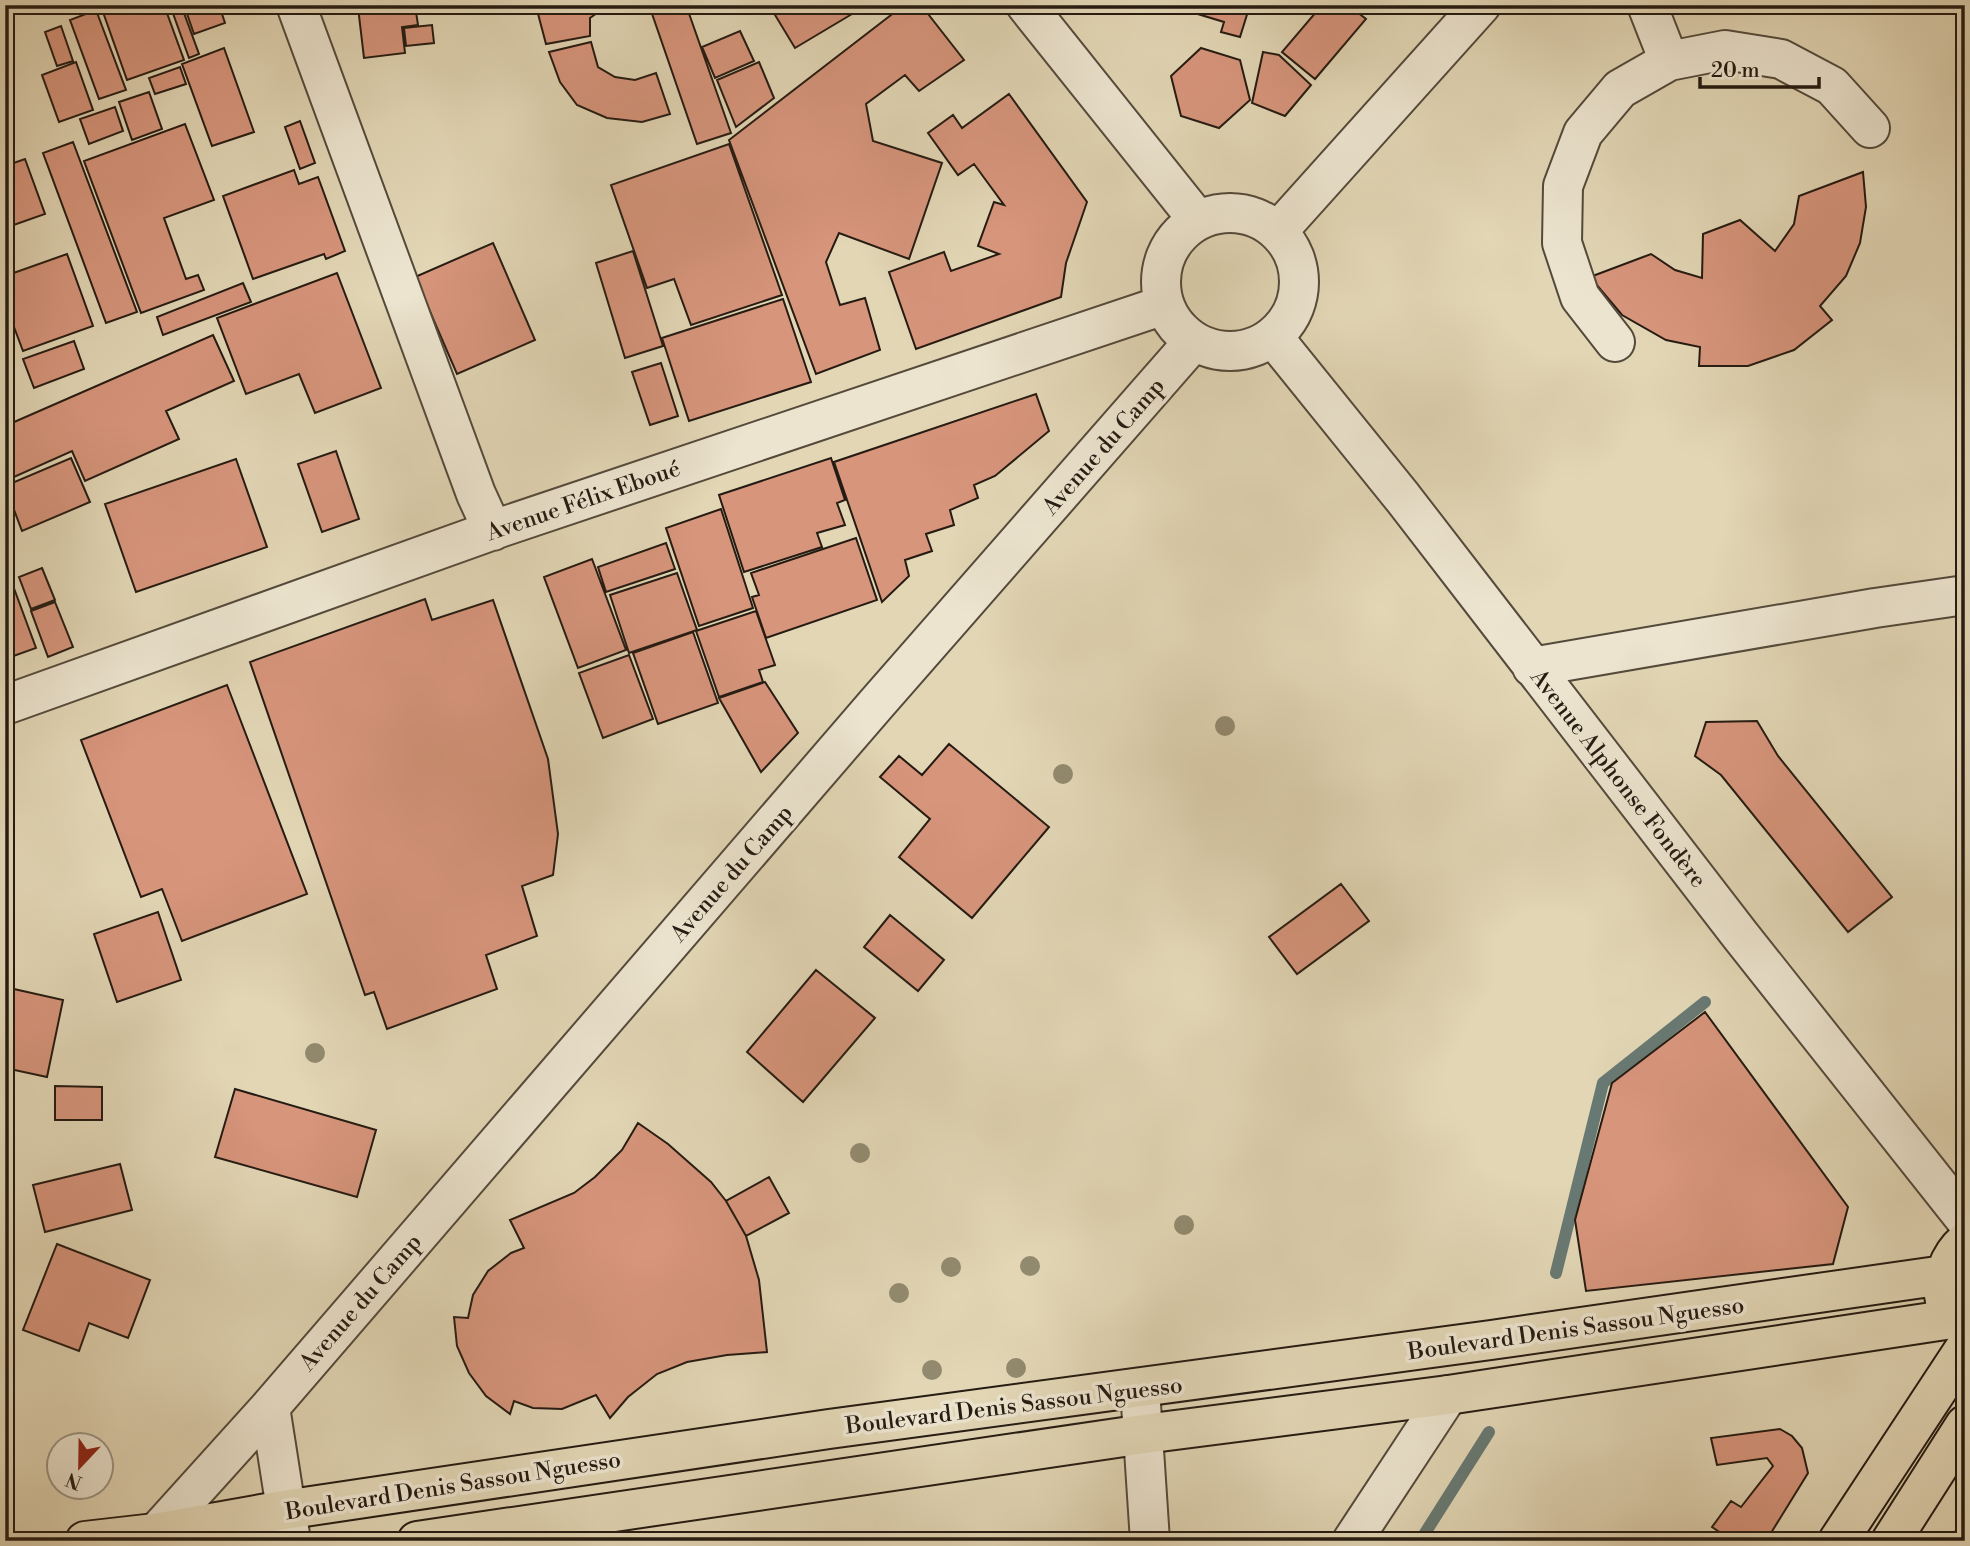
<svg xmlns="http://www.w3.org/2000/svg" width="1970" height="1546" font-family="'Libre Bodoni',serif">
<rect width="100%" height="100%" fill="#e2d6b5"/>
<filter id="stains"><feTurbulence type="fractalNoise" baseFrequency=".00286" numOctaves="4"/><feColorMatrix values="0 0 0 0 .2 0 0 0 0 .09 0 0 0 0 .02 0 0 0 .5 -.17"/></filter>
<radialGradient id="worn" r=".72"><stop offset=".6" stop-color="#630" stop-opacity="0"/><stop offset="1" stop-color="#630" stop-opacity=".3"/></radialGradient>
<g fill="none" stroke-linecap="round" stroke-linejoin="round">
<path stroke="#687973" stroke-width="12" d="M1556 1273 1603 1083 1705 1002
M1420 1541 1489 1432"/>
</g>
<path fill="#d7957c" stroke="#251b12" stroke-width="2" d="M122 5H164L184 60 127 80 103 12Z
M170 5H181L199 54 189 58Z
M184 5H219L225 23 194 34Z
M374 5H415L418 25 402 27 405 53 364 58 358 7Z
M538 5H630L607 6 590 18V36L546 44 537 10Z
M649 5H686L731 133 697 144Z
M769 5H867L795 48Z
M904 5H921L964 60 919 91 905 75 866 104 873 141 942 163 909 259 839 233 826 262 840 305 865 298 880 350 816 374 729 140Z
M1168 5H1250L1240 37 1221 32 1224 22Z
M1322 5H1348L1366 19 1315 79 1282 52Z
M96 10 126 90 99 99 70 20Z
M432 25 434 43 406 46 404 28Z
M61 26 73 61 57 66 45 32Z
M740 31 754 61 715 78 702 47Z
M591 42 598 67 615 77 635 80 656 73 670 114 642 122 607 118 577 105 560 82 549 52Z
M224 48 254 132 212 146 182 64Z
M1201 48 1240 60 1250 100 1219 128 1181 116 1171 76Z
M1263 52 1279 55 1311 85 1285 116 1252 103Z
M76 62 93 110 59 122 42 75Z
M759 62 774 98 736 127 717 80Z
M180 67 186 84 155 94 149 78Z
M149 92 162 129 132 140 119 102Z
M1009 94 1087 202 1066 263 1061 297 916 349 889 272 944 252 951 271 999 254 978 246 994 202 1004 205 974 164 958 175 928 133 953 115 962 128Z
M115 107 123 131 89 144 80 119Z
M300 121 315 163 300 169 285 127Z
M185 124 214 200 164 218 186 279 198 275 204 290 141 313 84 161Z
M73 142 137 312 106 323 43 153Z
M729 144 782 295 691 325 674 279 647 288 611 185Z
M25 159 45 214 5 228V166Z
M294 170 299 184 318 177 345 251 326 259 324 254 253 279 223 196Z
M1863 172 1866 207 1860 243 1846 276 1820 306 1832 320 1794 350 1748 366H1699L1700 347 1666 340 1622 315 1590 277 1651 254 1675 270 1702 278 1703 234 1740 220 1775 251 1794 224 1799 196Z
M493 243 535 340 457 374 415 277Z
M633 251 663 346 625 358 596 263Z
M67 254 93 326 23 351 5 303V276Z
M337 273 381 388 315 413 299 374 246 394 217 318Z
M243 283 251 302 163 335 157 317Z
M783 299 811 382 689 421 662 338Z
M213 335 234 381 166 411 179 439 85 481 72 451 5 481V426Z
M74 341 84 369 34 388 23 359Z
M661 363 678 416 650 425 632 372Z
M1036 394 1049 431 995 476 974 485 978 498 950 510 954 525 926 534 932 551 905 560 909 576 882 602 834 462Z
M336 451 359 519 322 532 298 464Z
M71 458 90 502 22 531 5 486Z
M831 458 845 500 837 503 845 525 817 533 822 547 744 572 719 495Z
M236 459 267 547 136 592 105 504Z
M721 509 753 608 699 626 666 528Z
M856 538 877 600 766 638 752 597 759 595 751 573Z
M666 543 675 569 606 592 598 567Z
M592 559 626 650 578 668 544 577Z
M5 564 36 648 5 659Z
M42 568 55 600 31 609 19 577Z
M677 573 697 630 629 653 610 595Z
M425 599 432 620 493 600 548 759 558 834 553 875 522 886 537 936 486 955 497 989 387 1029 374 992 365 995 250 662Z
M55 602 73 647 48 657 31 611Z
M756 611 775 665 759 670 763 682 719 697 696 631Z
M693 632 718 703 658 724 633 653Z
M629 655 653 719 603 738 579 673Z
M765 682 798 733 761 772 719 698Z
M227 685 307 894 182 941 162 889 141 897 81 740Z
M1757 721 1778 756 1892 897 1848 932 1721 775 1695 756 1706 722Z
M949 744 1049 827 972 918 899 857 930 819 880 777 899 756 922 775Z
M1341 884 1369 921 1297 974 1269 937Z
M158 912 181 980 117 1002 94 934Z
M890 915 944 960 918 991 864 947Z
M816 970 875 1018 803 1102 747 1052Z
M5 987 63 1000 47 1077 5 1068Z
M1705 1012 1848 1207 1833 1264 1586 1291 1575 1220 1612 1083Z
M55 1086 102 1087V1120H55Z
M235 1089 376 1130 357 1197 215 1157Z
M638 1123 668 1144 711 1182 726 1201 746 1236 759 1280 767 1352 727 1355 687 1362 657 1374 628 1397 610 1418 596 1395 562 1409 533 1408 514 1401 510 1414 486 1396 469 1373 457 1346 454 1317 468 1318 473 1295 488 1271 511 1253 524 1248 510 1220 574 1193 595 1177 622 1150Z
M120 1164 132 1210 45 1232 33 1185Z
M769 1177 789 1213 746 1236 726 1201Z
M57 1244 150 1280 128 1338 89 1323 79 1351 23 1330Z
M1780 1429 1792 1436 1802 1448 1808 1473 1766 1541H1733L1712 1527 1731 1501 1741 1507 1773 1466 1767 1458 1717 1465 1711 1438Z
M1965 1517V1541H1949Z
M1029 1534 1030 1541H983Z"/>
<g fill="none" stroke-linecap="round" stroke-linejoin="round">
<defs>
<path id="minor" d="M296 5 476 494 493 531
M1026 5 1197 219
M1647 5 1669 61
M1161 282a69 69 0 1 1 138 0a69 69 0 1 1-138 0Z
M1278 231 1481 5
M1273 337 1403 498 1740 935 1965 1219
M1615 342 1580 297 1562 243 1563 186 1583 133 1620 89 1669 61 1725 50 1781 59 1832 86 1870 128
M1532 667 1875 608 1965 595
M5 705 502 527 1164 305
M1140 1389 1150 1541
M270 1407 291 1541
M149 1541 270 1407 878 702 1194 341
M1352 1541 1448 1395"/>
<path id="major" d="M1945 1301C1940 1280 1949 1256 1965 1242
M85 1541 155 1533 284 1510 829 1429 1491 1340 1944 1275
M417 1541 1144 1434 1448 1395 1952 1319
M1838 1541 1965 1348
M1891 1541 1965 1425"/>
</defs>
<use href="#minor" stroke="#544a3b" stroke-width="42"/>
<use href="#major" stroke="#251b12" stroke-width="42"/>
<use href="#minor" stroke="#ece4cf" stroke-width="38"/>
<use href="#major" stroke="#e2d6b5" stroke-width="38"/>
</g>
<g fill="#928a6f">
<circle cx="1225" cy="726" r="10"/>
<circle cx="1063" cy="774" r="10"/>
<circle cx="315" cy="1053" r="10"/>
<circle cx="860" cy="1153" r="10"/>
<circle cx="1184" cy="1225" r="10"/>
<circle cx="1030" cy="1266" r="10"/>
<circle cx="951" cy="1267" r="10"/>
<circle cx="899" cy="1293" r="10"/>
<circle cx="1016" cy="1368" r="10"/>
<circle cx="932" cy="1370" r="10"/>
</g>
<g text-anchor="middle" stroke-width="7" stroke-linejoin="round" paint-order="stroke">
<g font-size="23" fill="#251b12" stroke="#ece4cf">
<text transform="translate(1103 446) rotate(-49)" y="8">Avenue du Camp</text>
<text transform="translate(583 500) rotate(-19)" y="8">Avenue Félix Eboué</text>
<text transform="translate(1619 778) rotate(52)" y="8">Avenue Alphonse Fondère</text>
<text transform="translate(731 873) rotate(-49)" y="8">Avenue du Camp</text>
<text transform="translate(360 1302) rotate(-49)" y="8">Avenue du Camp</text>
<text transform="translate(1576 1328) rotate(-8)" y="8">Boulevard Denis Sassou Nguesso</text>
<text transform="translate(1014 1405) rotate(-7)" y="8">Boulevard Denis Sassou Nguesso</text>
<text transform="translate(453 1485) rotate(-9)" y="8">Boulevard Denis Sassou Nguesso</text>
</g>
</g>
<rect width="1970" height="1546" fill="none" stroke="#e2d6b5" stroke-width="28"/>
<rect x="7" y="7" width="1956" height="1532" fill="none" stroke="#251b12" stroke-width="3.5"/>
<rect x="14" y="14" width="1942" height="1518" fill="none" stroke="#251b12" stroke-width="2"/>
<g transform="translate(80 1466) rotate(202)"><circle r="33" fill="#ece4cf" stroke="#9c9483" stroke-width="2"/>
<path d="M0-5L12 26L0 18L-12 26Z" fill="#8f2418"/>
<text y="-10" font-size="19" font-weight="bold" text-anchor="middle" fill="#251b12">N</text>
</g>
<path d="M1700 77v10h119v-10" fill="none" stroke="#251b12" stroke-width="3.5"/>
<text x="1711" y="77" font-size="21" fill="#251b12" stroke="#ece4cf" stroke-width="5" paint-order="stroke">20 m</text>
<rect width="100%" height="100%" filter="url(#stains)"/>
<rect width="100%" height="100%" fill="url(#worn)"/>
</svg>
